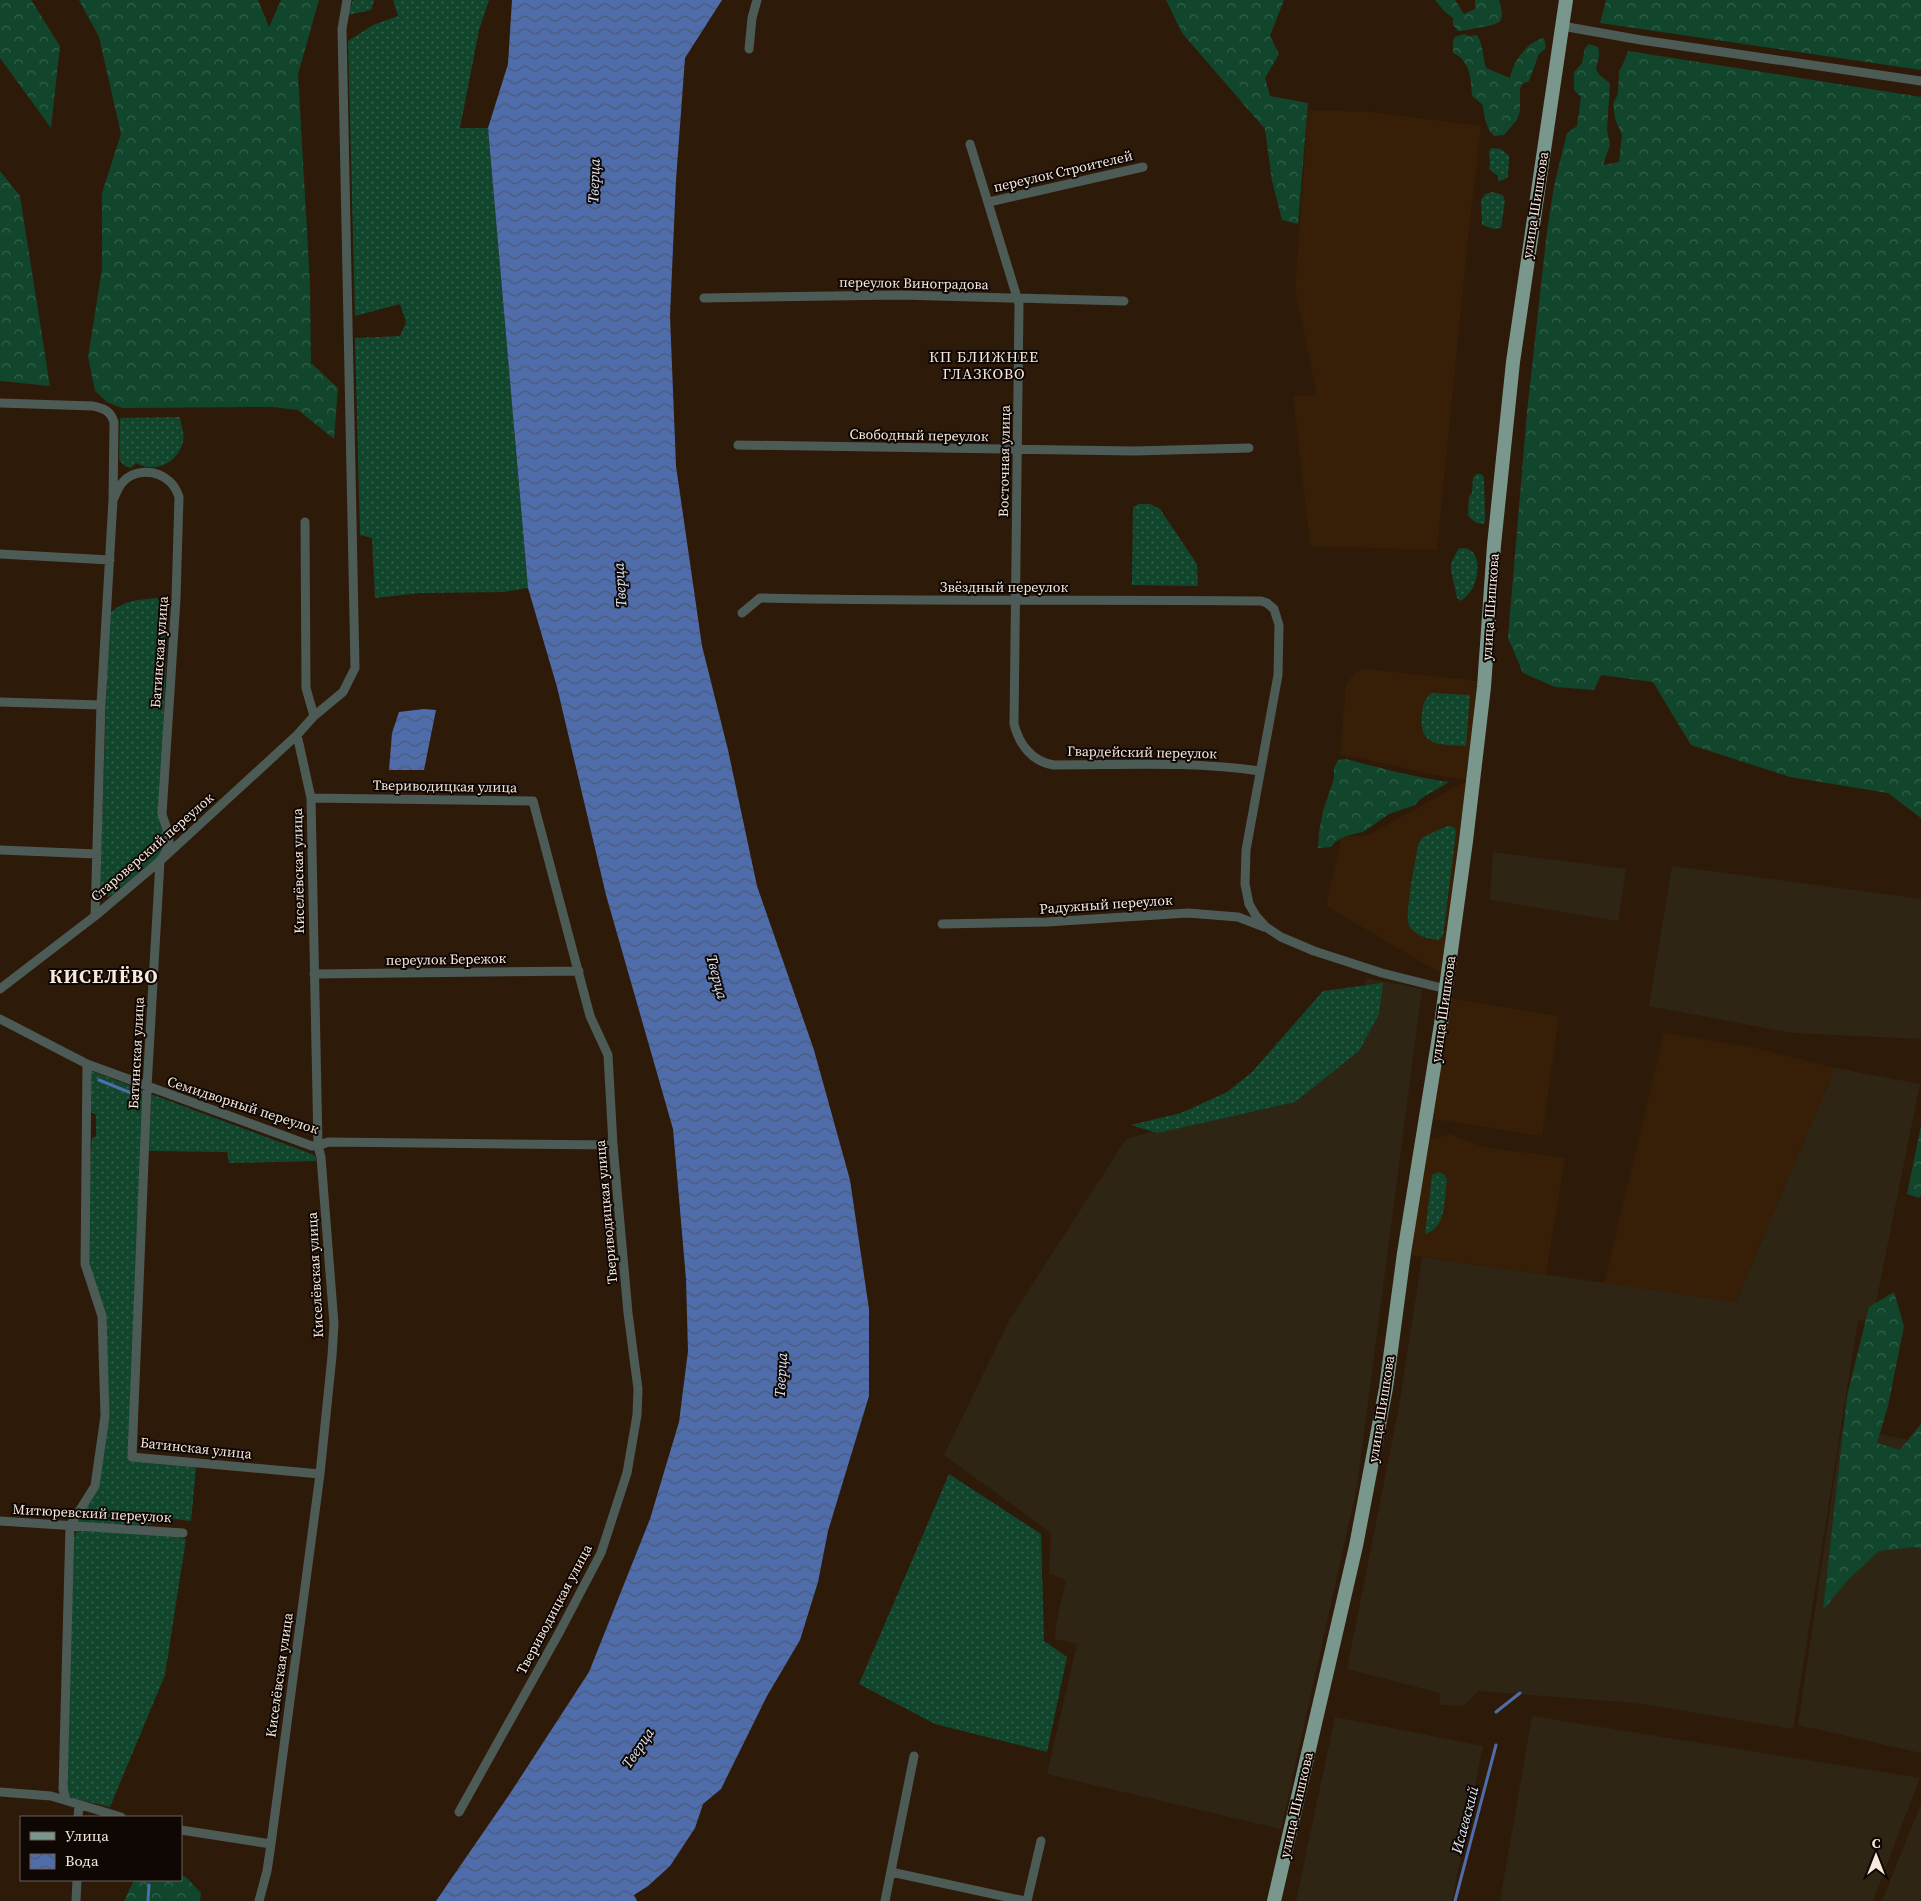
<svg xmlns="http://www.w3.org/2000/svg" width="1921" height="1901" font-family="'Source Serif 4',serif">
<defs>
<pattern id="grass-dots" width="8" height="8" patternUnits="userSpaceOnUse" patternTransform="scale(1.25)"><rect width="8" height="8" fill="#11462d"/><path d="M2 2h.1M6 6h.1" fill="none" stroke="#34614b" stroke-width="1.8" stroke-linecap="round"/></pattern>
<pattern id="forest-crowns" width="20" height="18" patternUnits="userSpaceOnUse" patternTransform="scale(1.25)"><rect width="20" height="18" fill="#11462d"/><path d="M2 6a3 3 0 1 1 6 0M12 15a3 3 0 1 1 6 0" fill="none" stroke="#34614b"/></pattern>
<pattern id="water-waves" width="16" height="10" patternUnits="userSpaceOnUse" patternTransform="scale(1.25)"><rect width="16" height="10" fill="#4f6dab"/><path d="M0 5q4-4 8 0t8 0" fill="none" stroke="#4c5a77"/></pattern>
</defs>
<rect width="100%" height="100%" fill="#2e1a09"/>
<path fill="#371e07" d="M1308 110 1371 112 1481 126 1466 258 1437 550 1310 546 1293 396 1317 395 1295 289Z
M1366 669 1478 681 1469 779 1442 974 1326 906 1342 836H1366L1468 780 1440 776 1340 754 1346 685 1354 673 1360 670Z
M1450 998 1559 1016 1542 1136 1432 1119Z
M1664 1033 1760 1049 1835 1068 1736 1302 1604 1284Z
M1450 1134 1483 1147 1565 1158 1546 1275 1410 1255 1428 1140Z"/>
<path fill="#2e2515" d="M1493 852 1626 869 1618 921 1490 900Z
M1672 866 1921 899V1039L1792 1033 1649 1006Z
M1366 978 1422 989 1357 1487 1281 1829 1047 1774 1077 1644 1055 1639 1056 1624 1066 1580 1049 1574 1051 1533 944 1455 1010 1319 1126 1139 1241 1106 1357 1024Z
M1835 1068 1920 1084 1872 1322 1858 1320 1793 1729 1636 1703 1478 1691 1464 1706 1440 1705V1693L1347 1669 1398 1412 1422 1257 1736 1302Z
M1842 1427 1921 1442V1753L1798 1725Z
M1532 1716 1920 1778 1873 1901H1500Z
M1335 1717 1483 1746 1452 1901H1296Z
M1921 1804V1901H1882Z"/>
<path fill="url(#grass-dots)" d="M353 0H374L371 10 348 15Z
M393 0H489L479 30 460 128H488L528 588 504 592 420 593 375 598 372 538 360 535 355 338 400 336 406 322 400 304 355 316 348 41 373 25 398 16Z
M1491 148 1501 149 1509 156 1508 177 1503 180 1498 181V176L1489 169 1490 164 1489 152Z
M1492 192 1503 195 1505 201 1501 228 1494 229 1482 225 1481 200 1485 194Z
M180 417C181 424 185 435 183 442 177 463 156 474 136 463L131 468 125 466 119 460 120 418Z
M1476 474H1481L1484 477 1485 521 1483 524C1477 524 1471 520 1468 515L1469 496 1472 493 1473 478Z
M1139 504H1150L1160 509 1197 564 1198 586 1132 585 1133 507Z
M1463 548C1481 549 1479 573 1474 585 1472 591 1466 597 1461 601L1457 598 1451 570V564L1458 549Z
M157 598 168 610 160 814 166 841 163 853 116 893 108 897 101 892 100 885 109 614C124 600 137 600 157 598Z
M1432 693 1470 695 1466 746C1440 744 1418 748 1422 713 1423 704 1424 699 1432 693Z
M1447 826H1451L1455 828 1456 833 1443 936 1439 940C1430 940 1414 935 1409 926 1404 916 1416 856 1419 842L1423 837Z
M1383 983 1379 1014 1359 1051 1295 1102 1157 1133 1131 1125 1181 1113 1227 1092 1252 1072 1323 991Z
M89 1070 142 1090 144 1099 129 1458 193 1463 196 1469 191 1521 159 1517 151 1524 144 1526 97 1525 78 1522 99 1487 105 1316 88 1261 89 1184 92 1138 96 1136V1115L91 1112 88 1079Z
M151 1094 312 1154 316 1157V1161L229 1163 227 1152 149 1151Z
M1439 1172 1445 1175 1447 1180C1444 1199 1447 1228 1425 1234L1432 1175Z
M949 1474 1041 1534 1044 1641 1067 1657 1047 1752 935 1724 859 1684Z
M78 1528 152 1533 186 1539 165 1675 110 1807 68 1797 66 1788 74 1538Z"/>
<path fill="url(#forest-crowns)" d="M0 0H31L60 46 51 128 0 58Z
M79 0H258L269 27 281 0H319L298 74 310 283 311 363 338 388 334 439 298 410 272 407 122 408 107 402 95 391 88 357 102 269V193L121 134 99 37Z
M1166 0H1284L1270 36 1279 54 1265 78 1270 96 1308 103 1298 224 1282 220 1272 181 1265 129 1182 33Z
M1435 0H1455L1464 14 1475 9V0H1499C1505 20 1503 24 1482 27 1474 28 1467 31 1458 31L1453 25V18L1445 12Z
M1606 0H1921V70L1600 23Z
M1464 34 1470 36 1477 35C1483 44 1483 57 1486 68L1510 78C1513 61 1527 42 1544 38L1546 48 1539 54 1529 81 1522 84 1520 89V111L1517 120 1504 135 1494 136C1485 128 1485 115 1482 104L1472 96C1471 79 1470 60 1453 53V40L1455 37Z
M1589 44 1598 47C1603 67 1585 66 1610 83L1607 130 1610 145 1603 165 1619 162 1622 135 1615 119 1613 104 1618 94 1619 71 1623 64 1628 51 1921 97V818L1888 793 1790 777 1691 745 1653 682 1601 675 1594 690 1555 687 1523 673 1508 638 1527 412 1547 231 1554 186 1567 133 1577 126 1581 97 1574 90V72L1582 63 1585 48Z
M0 171 20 196 50 386 0 381Z
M1346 759C1380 768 1414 777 1448 782 1438 790 1422 795 1415 805L1389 814 1363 832 1346 836 1335 842 1331 847 1318 848 1319 832 1323 811 1334 778V768L1338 760Z
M1921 1126V1195L1919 1198 1907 1194Z
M1894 1292 1904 1326 1888 1406 1877 1443 1900 1450 1921 1424V1548L1914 1547 1879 1551 1847 1581 1823 1610 1847 1396 1869 1307Z
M181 1875 186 1877 201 1893 200 1901H124L134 1880H181Z"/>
<path fill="url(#water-waves)" d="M512 0H722L685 58 676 180 670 316 676 466 702 646 728 750 757 886 814 1050 850 1180 869 1309V1396L828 1531 818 1582 800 1640 767 1696 721 1789 703 1804 695 1828 670 1866 648 1886 634 1895 637 1901H436L509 1795 589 1672 650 1519 679 1422 688 1351 686 1279 673 1129 606 895 557 687 528 588 488 128 508 64Z
M424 709 436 710 424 770H389L392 733 399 712Z"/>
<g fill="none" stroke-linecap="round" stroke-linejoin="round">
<path stroke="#4f6dab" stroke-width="3" d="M99 1080 136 1095
M1496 1712 1520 1693
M148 1901 149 1885
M1455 1901 1496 1745"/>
<path stroke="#4d5b56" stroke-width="9" d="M1562 26 1641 40 1921 81
M749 49 752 18 757 0
M970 144 1019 304 1014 724C1019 744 1032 762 1054 765 1122 765 1192 761 1260 771
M989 202 1143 167
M704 298 901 295 1124 301
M0 403 93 406C104 409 110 410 114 422L113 500 101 705 95 916
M738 445 1134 451 1249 448
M113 500C116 494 118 488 122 483 133 469 156 469 169 481 174 485 177 491 179 497L176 599 162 814C168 834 175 842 160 861L147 1087 132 1457 320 1474
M305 522 306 688 314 716
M0 554 110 560
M742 613 760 598C927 602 1094 599 1261 601L1267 603 1274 609 1279 625 1278 675 1246 850 1245 884 1249 904 1256 916 1266 927 1281 937 1314 951 1382 973 1446 989
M0 702 101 705
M311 798 533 801 590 1016 608 1055 613 1145 628 1313 638 1389 637 1415 627 1473 601 1553 560 1631 459 1812
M0 850 97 854
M942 924 1047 922 1188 913 1238 917 1264 927
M314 974 579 971
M0 989 95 916 160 861 297 735 314 716 343 692 355 668 342 29 347 0
M0 1019 87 1064 312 1146H318L328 1142 613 1145
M0 1521 183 1533
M0 1792 51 1796 121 1817
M66 1800 63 1789 70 1526 95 1486 105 1416 102 1316 85 1264 87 1064
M78 1817 79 1805
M181 1830 271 1844
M891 1872 1025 1901
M76 1901 77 1880
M259 1901 267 1871 271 1844 320 1474 332 1356 334 1324 321 1157 318 1146 311 798 297 735
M885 1901 914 1756
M1027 1901 1041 1841"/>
<path stroke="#7a978e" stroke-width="14" d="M1274 1901 1356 1546 1386 1388 1404 1253 1441 1024 1466 841 1484 687 1494 545 1513 362 1566 0"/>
</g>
<g text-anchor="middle" stroke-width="4" stroke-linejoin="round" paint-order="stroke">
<g font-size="14" fill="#f7e9de" stroke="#0f0703">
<text transform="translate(1063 171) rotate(-13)" y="5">переулок Строителей</text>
<text transform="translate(1535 205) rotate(-81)" y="5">улица Шишкова</text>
<text transform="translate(914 283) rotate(1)" y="5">переулок Виноградова</text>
<text transform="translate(919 435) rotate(1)" y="5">Свободный переулок</text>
<text transform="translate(1004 461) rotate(-89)" y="5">Восточная улица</text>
<text x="1004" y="592">Звёздный переулок</text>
<text transform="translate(1490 607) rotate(-86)" y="5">улица Шишкова</text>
<text transform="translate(159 652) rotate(-86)" y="5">Батинская улица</text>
<text transform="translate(1142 752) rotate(1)" y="5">Гвардейский переулок</text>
<text transform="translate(445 786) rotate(1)" y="5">Твериводицкая улица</text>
<text transform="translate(152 847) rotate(-41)" y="5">Староверский переулок</text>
<text transform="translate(298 871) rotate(-91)" y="5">Киселёвская улица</text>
<text transform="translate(1106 904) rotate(-4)" y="5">Радужный переулок</text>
<text transform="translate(446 959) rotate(-1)" y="5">переулок Бережок</text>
<text transform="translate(1443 1009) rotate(-82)" y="5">улица Шишкова</text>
<text transform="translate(136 1053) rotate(-87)" y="5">Батинская улица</text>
<text transform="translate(243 1105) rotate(18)" y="5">Семидворный переулок</text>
<text transform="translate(606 1212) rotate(-95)" y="5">Твериводицкая улица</text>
<text transform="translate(315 1275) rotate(-93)" y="5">Киселёвская улица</text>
<text transform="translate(1381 1409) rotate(-81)" y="5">улица Шишкова</text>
<text transform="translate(196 1448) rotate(6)" y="5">Батинская улица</text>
<text transform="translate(92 1513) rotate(3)" y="5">Митюревский переулок</text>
<text transform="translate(554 1609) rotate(-62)" y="5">Твериводицкая улица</text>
<text transform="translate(279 1675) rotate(-82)" y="5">Киселёвская улица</text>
<text transform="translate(1296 1805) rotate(-77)" y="5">улица Шишкова</text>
</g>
<g font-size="15" font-style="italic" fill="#dae4f6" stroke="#0f0703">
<text transform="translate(594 181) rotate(-88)" y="5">Тверца</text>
<text transform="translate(620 585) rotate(-94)" y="5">Тверца</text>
<text transform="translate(717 977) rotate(75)" y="5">Тверца</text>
<text transform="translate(781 1375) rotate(-87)" y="5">Тверца</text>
<text transform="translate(638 1748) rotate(-56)" y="5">Тверца</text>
<text transform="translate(1465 1820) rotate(-75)" y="5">Исаевский</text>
</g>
<g font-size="15" letter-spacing="1" fill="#f7e9de" stroke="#0f0703">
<text x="984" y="362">КП БЛИЖНЕЕ<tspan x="984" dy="17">ГЛАЗКОВО</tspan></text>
</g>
<g font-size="19" font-weight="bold" letter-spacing="1" fill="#f7e9de" stroke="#0f0703">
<text x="104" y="983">КИСЕЛЁВО</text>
</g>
</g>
<rect x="20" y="1816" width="162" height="65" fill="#0f0703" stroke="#6c615b"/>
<rect x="30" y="1832" width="25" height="8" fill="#7a978e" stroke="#6c615b"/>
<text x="65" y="1841" font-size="15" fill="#f7e9de">Улица</text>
<rect x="30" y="1854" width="25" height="15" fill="url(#water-waves)" stroke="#6c615b"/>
<text x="65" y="1866" font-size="15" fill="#f7e9de">Вода</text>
<g transform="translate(1876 1856)" stroke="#0f0703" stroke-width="4" paint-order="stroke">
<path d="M0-4L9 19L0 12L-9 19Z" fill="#f7e9de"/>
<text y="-8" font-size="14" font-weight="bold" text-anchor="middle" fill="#f7e9de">С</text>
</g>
</svg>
